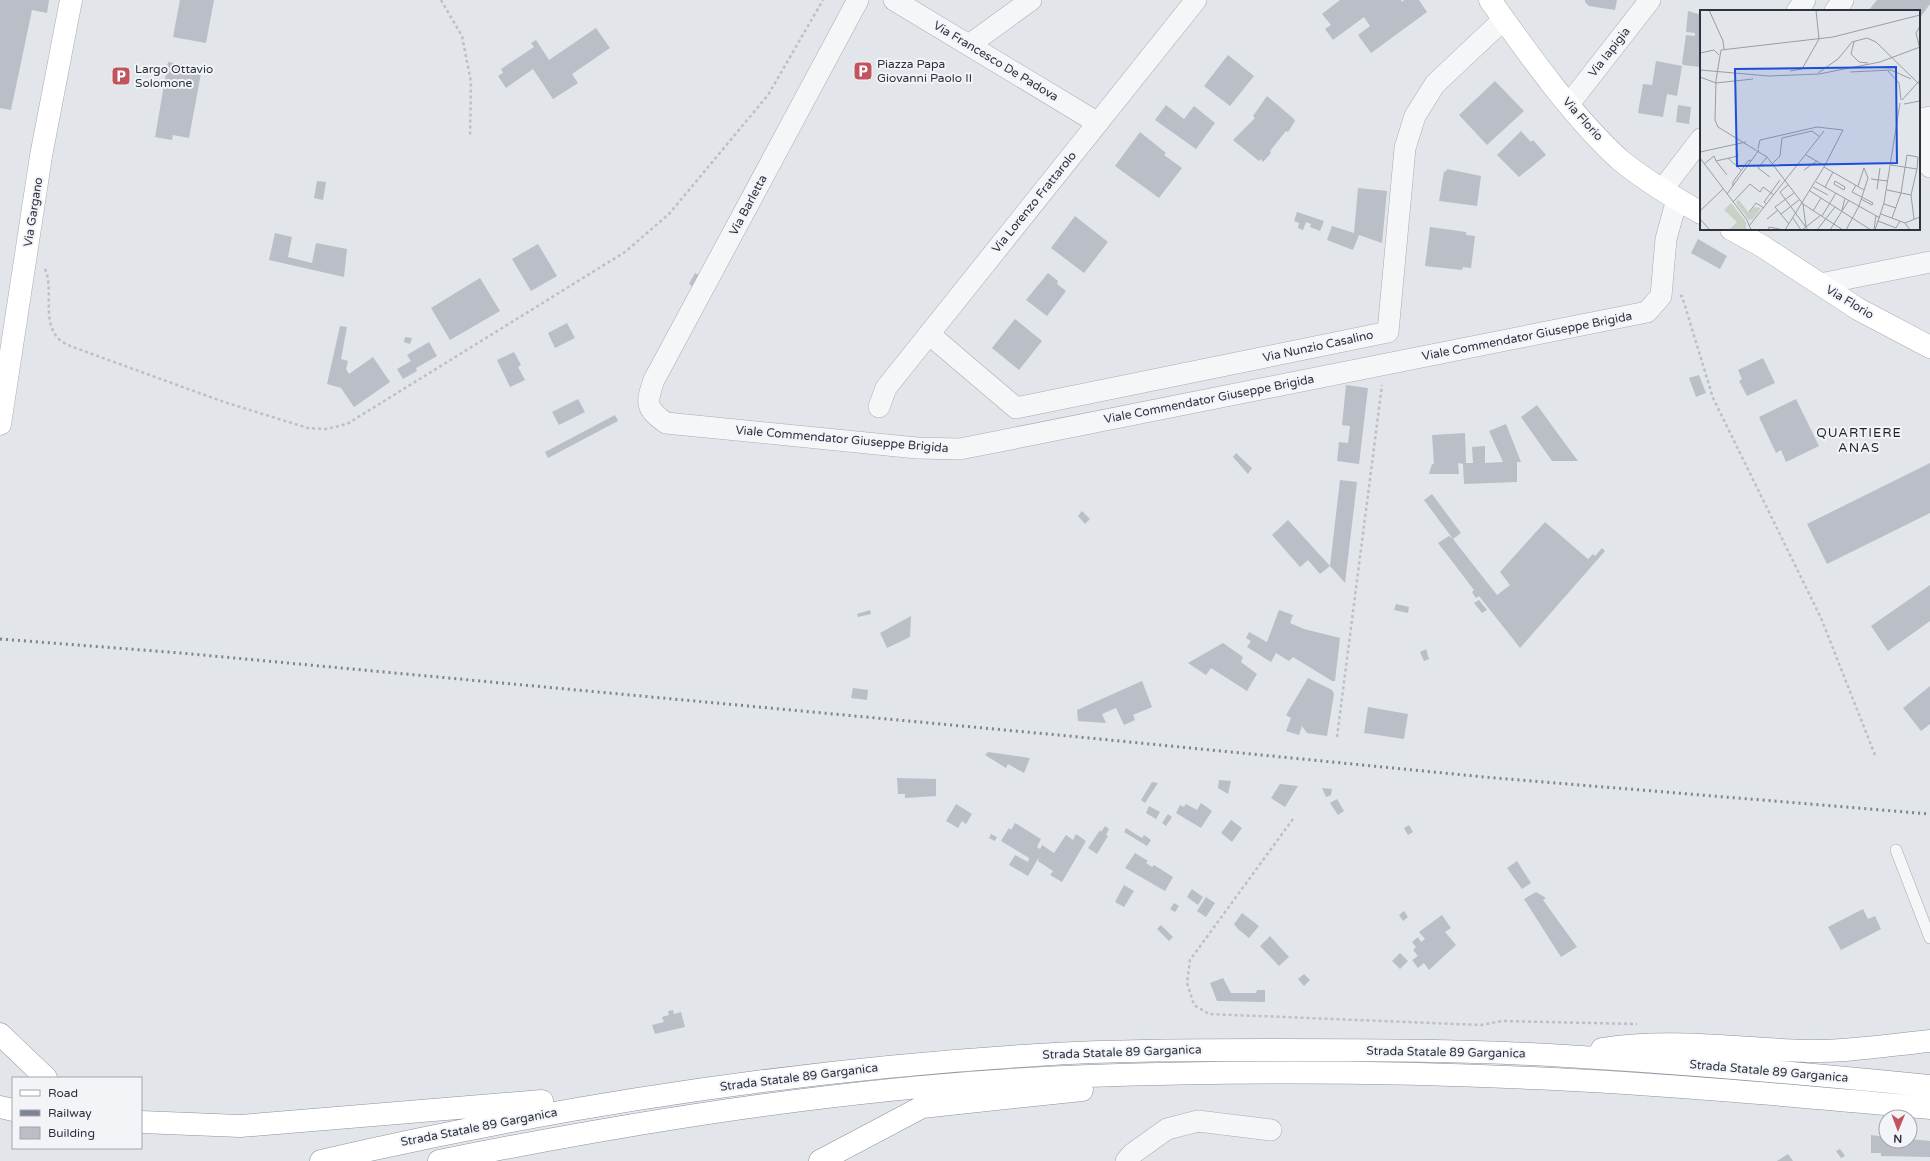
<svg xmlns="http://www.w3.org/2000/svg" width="1930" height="1161" font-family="'Varela Round',sans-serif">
<rect width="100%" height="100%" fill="#e2e5e9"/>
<path fill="#babec6" d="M0 0H49L47 13 32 10 11 110 0 108Z
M180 0H214L206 43 173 37Z
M1340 0H1401L1402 2 1404 0H1419L1427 12 1371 53 1358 35 1370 26 1364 17 1333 40 1325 29 1331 25 1322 14Z
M1585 0H1617L1615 10 1589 6 1585 2Z
M1877 0H1930V4L1919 19V11H1868Z
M1688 11 1698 14 1701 12V67L1683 65 1682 63 1686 35 1695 36V33L1686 32Z
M596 28 610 48 572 74 578 83 553 99 533 69 506 88 498 76 503 73 501 69 534 47 531 43 536 40 549 60Z
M1228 55 1254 76 1230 106 1204 86Z
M1656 61 1682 66 1677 96 1667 94 1663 117 1638 113 1643 84 1652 85Z
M168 62 202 68 189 138 173 135 172 140 155 137Z
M1495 81 1524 111 1487 145 1459 115Z
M1267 96 1293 118 1295 121 1288 132 1286 131 1270 151 1271 153 1263 162 1261 159 1259 161 1233 140 1255 118 1253 116Z
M1166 105 1184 119 1194 106 1215 123 1196 149 1155 120Z
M1678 105 1691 107 1689 124 1676 122Z
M1521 131 1531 142 1533 140 1546 155 1519 177 1497 155Z
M1140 132 1166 153 1164 155 1182 168 1159 198 1115 166Z
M1447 169 1481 176 1477 206 1439 201 1444 171 1446 172Z
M317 181 326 182 323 200 314 198Z
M1358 188 1387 191 1382 243 1359 235 1353 250 1327 240 1332 226 1354 233Z
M1297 212 1324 221 1320 231 1310 227 1311 224 1306 222 1303 230 1298 228 1299 223 1294 221Z
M1075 216 1108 242 1084 273 1051 248Z
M1430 227 1466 232V235L1475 236 1471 268 1463 267 1462 270 1425 266Z
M275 233 292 237 288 257 312 263 316 243 347 249 344 277 269 260Z
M1698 239 1727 256 1720 269 1691 253Z
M538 244 557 276 531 291 512 259Z
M695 273 701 276 695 288 689 284Z
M1048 273 1058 281 1057 284 1066 291 1047 316 1026 300Z
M480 278 500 311 450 340 431 308Z
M1015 319 1042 341 1019 370 992 348Z
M567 323 575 338 555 348 548 333Z
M340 326 347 327 341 359 348 361 346 369 349 374 373 357 390 382 354 407 341 388 327 384Z
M405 337 412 338 410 344 404 342Z
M429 342 437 356 416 368 417 371 403 379 397 369 411 361 407 355Z
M514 352 521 365 518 367 525 380 510 387 497 360Z
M1763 358 1775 383 1747 396 1739 381 1742 379 1738 370Z
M1699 375 1706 393 1696 397 1689 378Z
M1346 385 1368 388 1359 464 1337 461 1339 442 1348 443 1350 426 1342 425Z
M578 399 585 412 559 425 552 412Z
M1796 399 1819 446 1786 462 1781 450 1776 453 1759 417Z
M1537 405 1561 438 1578 461H1552L1521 417Z
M615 415 618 421 548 458 545 452Z
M1506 424 1521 462H1517V482L1464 484 1463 464 1458 463 1459 474H1429L1432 464H1434L1432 435 1465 433 1466 463H1473L1472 447 1485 446V463L1503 462 1489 431Z
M1236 453 1252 468 1248 474 1233 457Z
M1930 463V513L1827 564 1807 524Z
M1340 480 1357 482 1345 583 1330 566Z
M1432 494 1461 533 1453 539 1424 500Z
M1082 511 1090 519 1085 524 1078 516Z
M1288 520 1330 566 1320 574 1308 560 1300 567 1272 535Z
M1545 522 1588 559 1593 554 1595 556 1602 548 1605 551 1520 648 1479 596 1476 598 1472 592 1474 590 1438 543 1449 536 1453 539 1497 595 1510 585 1500 572Z
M1930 585V621L1888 651 1871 626Z
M1479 600 1487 610 1482 613 1474 603Z
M1396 604 1409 607 1408 613 1394 610Z
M870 610 871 614 858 617 857 614Z
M1279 610 1293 615 1290 623 1304 629 1340 638 1335 681H1332L1293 657 1289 661 1276 653 1271 662 1247 647 1251 641 1246 638 1249 632 1267 642Z
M911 616 910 637 887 648 880 633Z
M1223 643 1243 657 1241 662 1257 674 1247 691 1211 668 1206 675 1188 663Z
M1426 649 1429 659 1424 661 1420 652Z
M1308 678 1332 690 1334 694 1327 736 1307 733 1302 726 1299 735 1286 731 1291 718 1286 715Z
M1142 681 1152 707 1133 715 1135 720 1124 725 1116 708 1102 714 1106 723 1078 721 1077 710Z
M1930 686V724L1921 731 1903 708Z
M853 688 868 690 867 700 851 698Z
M1368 707 1408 714 1404 739 1364 733Z
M988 752 1030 758 1024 773 1008 764 1006 768 985 755Z
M897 778 936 779V796L905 798V794H898Z
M1219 780 1231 781 1228 794 1218 788Z
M1152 782 1158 783 1145 803 1141 800Z
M1280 784 1298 786 1285 807 1271 798Z
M1322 788 1332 789 1331 795 1326 797Z
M1337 799 1344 811 1338 815 1330 803Z
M1201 803 1212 811 1201 828 1176 813 1180 805 1184 807 1186 804 1197 810Z
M956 804 972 814 966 824 962 821 958 828 946 821Z
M1149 806 1160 812 1156 819 1146 813Z
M1168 814 1172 817 1166 826 1162 823Z
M1231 820 1242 828 1232 842 1221 833Z
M1015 823 1041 839 1037 847 1040 849 1042 845 1054 853 1066 835 1073 840 1076 834 1086 841 1062 882 1050 875 1053 871 1038 861 1039 857 1028 876 1009 865 1015 855 1028 862 1029 858 1001 841 1009 828 1011 830Z
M1409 825 1413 832 1408 835 1404 828Z
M1105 826 1109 829 1106 835 1108 836 1097 854 1088 848 1100 830 1101 832Z
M1126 828 1142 838 1144 835 1151 840 1147 846 1124 832Z
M991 834 997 837 995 841 989 838Z
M1135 853 1148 861 1146 863 1152 867 1154 865 1173 877 1165 891 1125 868Z
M1517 861 1531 883 1522 889 1507 868Z
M1124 885 1134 891 1124 907 1115 902Z
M1192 889 1203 897 1198 905 1187 897Z
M1536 892 1546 898 1543 900 1577 947 1561 957 1524 899Z
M1206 897 1215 903 1206 917 1197 911Z
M1174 903 1179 906 1175 912 1170 909Z
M1863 909 1868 919 1875 916 1881 929 1841 950 1828 927Z
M1404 911 1408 917 1403 921 1399 915Z
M1242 913 1259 926 1249 938 1238 929 1234 924Z
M1442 915 1451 928 1445 932 1456 945 1429 970 1424 963 1418 968 1412 960 1418 956 1413 950 1416 947 1412 942 1418 937 1421 942 1425 939 1419 932Z
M1161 925 1173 937 1169 941 1157 929Z
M1270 936 1289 957 1279 966 1260 946Z
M1400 953 1408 961 1400 969 1392 961Z
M1304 974 1310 980 1304 986 1298 979Z
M1223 978 1231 993H1256L1257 990H1265V1002L1217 1001 1210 983Z
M673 1010 674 1014 681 1012 685 1027 655 1034 652 1025 664 1022 662 1017 669 1015 668 1011Z
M1871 1135 1886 1137V1141H1910V1139L1930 1141V1157L1881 1156V1153H1871Z
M1840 1149 1845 1156 1841 1158 1836 1151Z
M1788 1154 1793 1161H1777Z"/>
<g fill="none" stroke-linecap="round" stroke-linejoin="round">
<defs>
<path id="lane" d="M1896 850 1930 938"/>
<path id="street" d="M858 0 654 380C646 403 645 408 666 423L917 448 960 449 1647 312 1661 296 1666 239 1677 199
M894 0 1098 123
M1797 11 1805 0
M1835 11 1843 0
M969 45 1031 0
M1569 104 1650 0
M1930 117 1920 119 1930 167
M1662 190 1701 139
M1820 284 1930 262
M929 334 1016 408 1388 332 1405 148 1415 116 1435 84 1504 19
M879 407 886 388 1196 0
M1126 1161 1132 1154 1167 1129 1198 1121 1271 1130"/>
<path id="secondary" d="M1490 0C1527 52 1572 116 1619 159 1644 180 1673 197 1701 213
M1731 229 1762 246 1858 309 1930 347
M0 424 41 156 71 0"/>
<path id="highway" d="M0 1034 46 1078
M1602 1049C1670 1038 1738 1049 1806 1051 1847 1052 1889 1045 1930 1041
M0 1107 13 1110
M141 1122 240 1126 542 1101
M321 1161C558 1106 793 1070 1037 1055 1115 1050 1194 1050 1272 1050 1370 1050 1468 1050 1565 1056 1687 1063 1809 1074 1930 1086
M439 1161C652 1118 870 1084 1088 1076 1236 1071 1384 1071 1532 1078 1665 1084 1797 1096 1930 1108
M820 1161 922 1107 1082 1090"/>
</defs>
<use href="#lane" stroke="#a8acb3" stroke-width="12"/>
<use href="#street" stroke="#a8acb3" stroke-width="22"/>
<use href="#secondary" stroke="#a8acb3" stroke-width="23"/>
<use href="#highway" stroke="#8b929f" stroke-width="23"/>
<path stroke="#bdbfc4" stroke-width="2.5" stroke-dasharray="3 3" stroke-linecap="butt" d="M441 0 462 36 471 82 470 137
M45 269C54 289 42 319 57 337 60 341 66 344 70 346L224 402 308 428 326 429 347 424 625 252 669 214 768 95 823 0
M1680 296H1682L1713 398 1821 618 1875 755
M1337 737 1382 385
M1293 819 1190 960 1187 983 1194 1005 1209 1014 1481 1025 1502 1021 1637 1024"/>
<use href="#lane" stroke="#f5f6f8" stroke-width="11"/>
<use href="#street" stroke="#f5f6f8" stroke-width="21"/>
<use href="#secondary" stroke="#fff" stroke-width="22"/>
<use href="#highway" stroke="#fff" stroke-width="22"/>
<path stroke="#7d8492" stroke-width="3" stroke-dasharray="2 4" stroke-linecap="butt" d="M0 639 181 653 1069 736 1484 777 1930 814"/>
</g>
<defs>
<symbol id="parking-square" viewBox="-11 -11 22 22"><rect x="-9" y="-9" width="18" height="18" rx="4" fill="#c2545d" stroke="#f2f4f7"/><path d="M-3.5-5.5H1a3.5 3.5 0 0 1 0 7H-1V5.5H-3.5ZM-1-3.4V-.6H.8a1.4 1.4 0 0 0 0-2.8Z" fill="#fff"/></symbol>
</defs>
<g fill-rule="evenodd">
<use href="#parking-square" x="852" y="60" width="22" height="22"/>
<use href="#parking-square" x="110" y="65" width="22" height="22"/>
</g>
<g text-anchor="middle" stroke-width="4" stroke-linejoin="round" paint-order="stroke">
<g font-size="12" fill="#2c3240" stroke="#f2f4f7">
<text transform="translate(1609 52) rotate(-52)" y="4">Via Iapigia</text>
<text transform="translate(996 61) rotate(31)" y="4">Via Francesco De Padova</text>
<text transform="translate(1583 119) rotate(48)" y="4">Via Florio</text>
<text transform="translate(1034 202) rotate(-51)" y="4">Via Lorenzo Frattarolo</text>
<text transform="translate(748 205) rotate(-62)" y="4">Via Barletta</text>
<text transform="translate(33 212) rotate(-81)" y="4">Via Gargano</text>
<text transform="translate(1850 302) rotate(31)" y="4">Via Florio</text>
<text transform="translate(1527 336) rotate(-11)" y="4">Viale Commendator Giuseppe Brigida</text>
<text transform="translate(1318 346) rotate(-12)" y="4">Via Nunzio Casalino</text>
<text transform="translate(1209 399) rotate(-11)" y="4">Viale Commendator Giuseppe Brigida</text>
<text transform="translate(842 439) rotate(5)" y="4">Viale Commendator Giuseppe Brigida</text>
<text transform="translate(1122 1052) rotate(-2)" y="4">Strada Statale 89 Garganica</text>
<text transform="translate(1446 1052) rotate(1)" y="4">Strada Statale 89 Garganica</text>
<text transform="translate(1769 1071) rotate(5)" y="4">Strada Statale 89 Garganica</text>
<text transform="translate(799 1077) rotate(-7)" y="4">Strada Statale 89 Garganica</text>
<text transform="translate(479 1127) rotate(-11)" y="4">Strada Statale 89 Garganica</text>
</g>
<g font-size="12" fill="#2c3240" stroke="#f2f4f7" text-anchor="start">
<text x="877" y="68">Piazza Papa<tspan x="877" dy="14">Giovanni Paolo II</tspan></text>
<text x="135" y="73">Largo Ottavio<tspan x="135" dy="14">Solomone</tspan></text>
</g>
<g font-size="13" letter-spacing="1" fill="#1e2331" stroke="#f2f4f7">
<text x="1859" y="437">QUARTIERE<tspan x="1859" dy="15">ANAS</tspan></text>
</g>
</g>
<g transform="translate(1700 10)">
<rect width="220" height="220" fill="#e2e5e9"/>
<path d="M38 189 49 203 54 197 61 198 53 209 49 210 36 193ZM31 193 46 212V220H29L37 212 24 200Z" fill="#c7d2c4"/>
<path fill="none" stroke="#999da5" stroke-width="1" d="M9 0 23 31 24 39M220 16 216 23 220 39M154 32 151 44 159 52 168 53M0 43 14 40 19 45M0 60 69 66 119 64 180 52 220 37M90 61 102 59 119 29 116 0M188 61 199 73 201 90M150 62 191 60 211 69M118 63 138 49 152 32 167 28 176 32 220 75M0 67 16 73M16 73 53 69M202 90 220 70M204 94 220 91M58 139 60 130 117 117 143 120 124 157 85 220M0 142 46 132M106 145 125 156M67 147 58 158 70 167M0 148 47 210 51 220M28 148 41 160M16 151 27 165M4 154 14 146 16 151 38 146 36 138M72 154 80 146 82 128 112 121 120 127M191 155 217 159 211 185 214 209M124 157 164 180M104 160 117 151M171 169 188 171M135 171 145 177 144 180 134 174ZM116 172 180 208M88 175 80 182 108 220M156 175 152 182 173 193 172 195 161 189M33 176V172L48 151 51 150M158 176 164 158M113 177 128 185M125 177 133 162M177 179 180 158M187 180 211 185M110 181 171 220M27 184 59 140M33 192 50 174 60 182 63 177 74 185M67 194 64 192 80 170M103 194 143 220M184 194 196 198M142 200 145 188M0 201 23 179M113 201 121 188M49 202 56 193 64 198M81 204 99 190M181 204 205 213 210 220M122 206 136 183M93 208 101 220M192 208 201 183 207 145 218 147 217 159M0 209 10 220M67 209 78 200M178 211 196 218 200 211M205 213 220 207M89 214 75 197 94 183M49 216 124 121M106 217 103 194 67 147 18 117 15 110 16 70 21 40 133 27 220 5M68 220 69 217 84 220M102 220 121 205M117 220 135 197M130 220 149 190M146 220 159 196 168 168 164 158M174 220 176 205M175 220 184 193 200 93"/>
<path fill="#1d4ed8" fill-opacity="0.15" stroke="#1d4ed8" stroke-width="2" d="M196 57 197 153 37 156 35 59Z"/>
<rect width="220" height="220" fill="none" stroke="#2c3240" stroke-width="2"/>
</g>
<rect x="12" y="1077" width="130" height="72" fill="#f2f4f7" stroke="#a3a6ae"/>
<rect x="20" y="1090" width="20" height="6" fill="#ffffff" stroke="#a3a6ae"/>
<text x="48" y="1097" font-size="12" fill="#2c3240">Road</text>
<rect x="20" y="1110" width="20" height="6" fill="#7d8492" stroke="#a3a6ae"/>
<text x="48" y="1117" font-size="12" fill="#2c3240">Railway</text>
<rect x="20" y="1127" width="20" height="12" fill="#babec6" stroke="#a3a6ae"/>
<text x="48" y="1137" font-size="12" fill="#2c3240">Building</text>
<g transform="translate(1898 1129) rotate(181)"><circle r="19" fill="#f2f4f7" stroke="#a3a6ae"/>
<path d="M0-3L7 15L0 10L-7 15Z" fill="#c2545d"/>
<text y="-6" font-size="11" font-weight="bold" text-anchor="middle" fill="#2c3240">N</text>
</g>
</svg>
